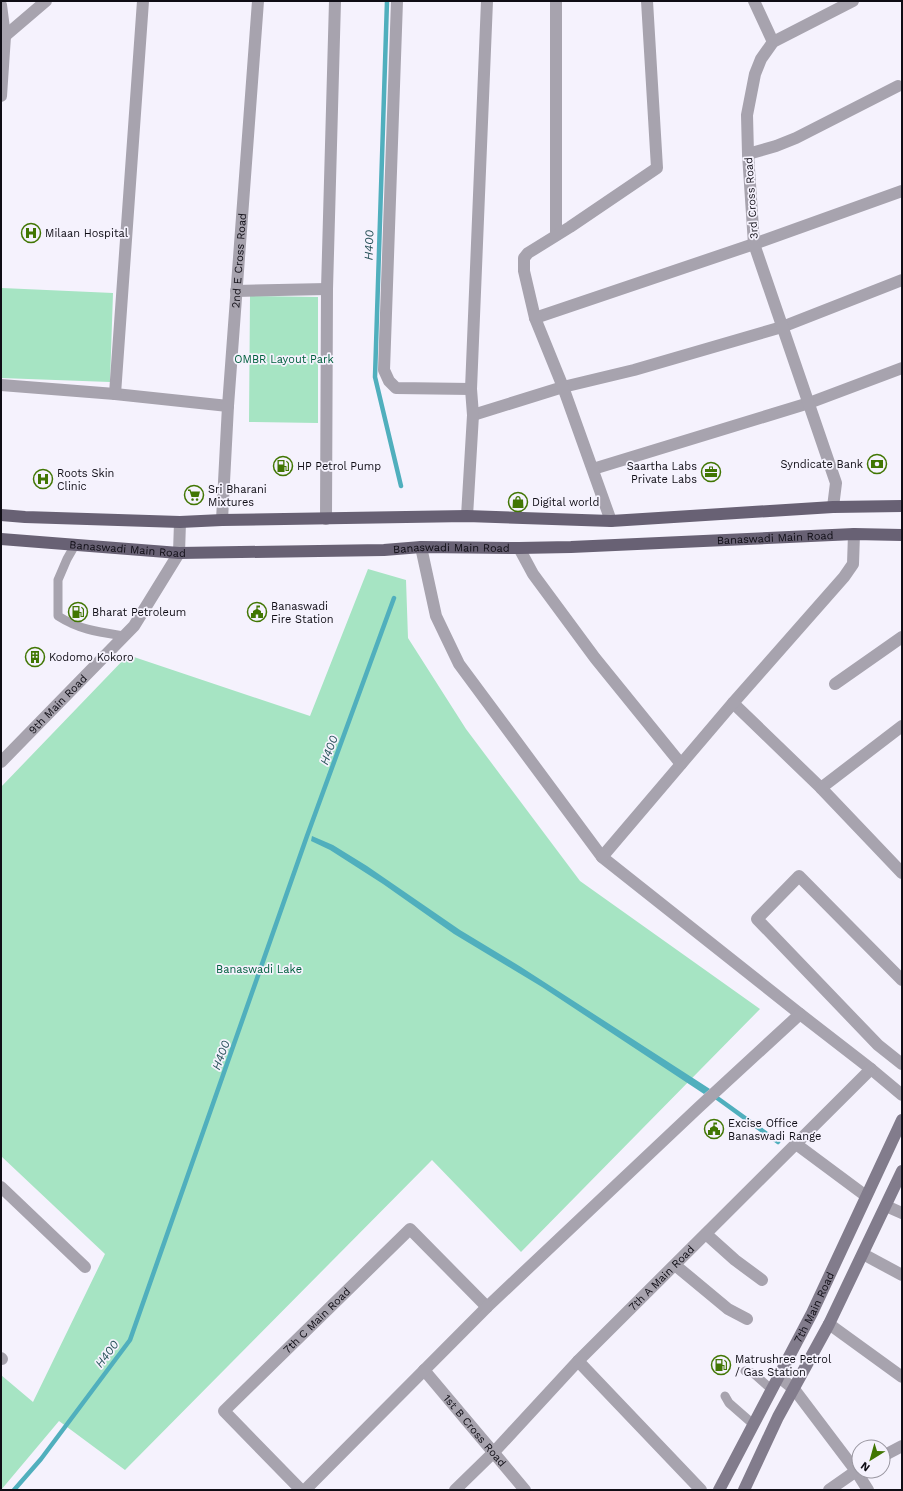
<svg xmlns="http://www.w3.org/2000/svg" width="903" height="1491" font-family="'Work Sans',sans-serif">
<rect width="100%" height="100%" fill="#f5f2fd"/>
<path fill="#a6e4c3" d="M2 288 113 293 110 382 1 378Z
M250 296 318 297V423L249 422Z
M368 569 406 580 408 638 466 729 580 881 760 1009 521 1252 432 1160 125 1470 59 1421 1 1490V1375L33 1402 105 1254 1 1156V787L128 655 310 716Z"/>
<path fill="#50afbd" d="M312 836 333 845 367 866 460 930 521 967 710 1089 704 1094 542 987 454 934 383 884 330 850 311 841Z"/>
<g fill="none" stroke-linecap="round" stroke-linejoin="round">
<path stroke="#50afbd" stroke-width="4.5" d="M387 1 375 377 401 486
M713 1095 778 1142
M14 1490 41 1459 130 1340 307 836 394 598"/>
<path stroke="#a7a3ae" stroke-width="9" d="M75 545 67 559 58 580V616C80 630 98 632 124 636
M745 1371 753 1373 771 1389
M725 1396 729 1403 753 1424"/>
<g stroke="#a7a3ae" stroke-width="12">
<path d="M397 1 384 370 389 381 396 388 471 389"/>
<path d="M556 1V235"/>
<path d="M754 1 773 42"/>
<path d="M748 154 776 146 796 138 898 86"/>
<path d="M236 291 327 289"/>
<path d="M535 318 754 244 902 191"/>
<path d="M1 385 115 394 228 406"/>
<path d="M115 394 143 1"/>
<path d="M473 415 563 387 634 370 782 327 902 280"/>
<path d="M593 469 809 403 902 368"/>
<path d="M467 516 473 415 471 389 487 1"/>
<path d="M326 519 327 289 335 1"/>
<path id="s1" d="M222 520 228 406 258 1"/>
<path d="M611 521 563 387 535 318 524 271V258L528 253 570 227 657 168 647 1"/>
<path d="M421 547 436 616 459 664 602 857 800 1014 871 1069 902 1095"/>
<path d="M519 548 533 574 595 658 681 764"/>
<path d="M835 684 902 637"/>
<path d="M733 703 821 788 902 873"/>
<path d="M821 788 902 726"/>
<path d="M602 857 733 703 844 577 853 564 854 534"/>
<path d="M902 980 799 876 757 919 878 1045 902 1064"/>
<path d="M796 1144 866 1196"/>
<path d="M1 1187 85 1267"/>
<path d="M886 1206 902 1213"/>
<path d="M706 1234 735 1260 762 1280"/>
<path d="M863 1254 902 1275"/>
<path d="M675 1265 728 1309 747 1319"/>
<path d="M829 1324 902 1377"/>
<path d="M1 1358 2 1359"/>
<path d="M578 1361 701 1490"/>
<path id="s2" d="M424 1370 525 1490"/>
<path d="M778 1376 794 1389 856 1471 868 1490"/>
<path d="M883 1456 902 1446"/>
<path id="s3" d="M301 1490 224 1411 410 1229 487 1307"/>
<path d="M305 1490 487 1307 699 1107 800 1014"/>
<path id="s4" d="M455 1490 494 1452 578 1361 871 1069"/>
<path d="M829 1490 859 1469"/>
</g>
<g stroke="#a7a3ae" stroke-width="12">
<path d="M1 5 5 36 1 96"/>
<path d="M5 36 46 1"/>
<path d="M833 507 836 483 754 244 748 154 747 115 755 74 761 59 773 42 853 1"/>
<path id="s5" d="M1 762 134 626 179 553 180 522"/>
</g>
<g stroke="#827c8c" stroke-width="12">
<path id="s6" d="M719 1490 812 1313 902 1120"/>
<path d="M744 1490 778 1417 829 1324 902 1171"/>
</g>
<g stroke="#686174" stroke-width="12">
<path d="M1 515 25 517 180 522 222 520 467 516 611 521 833 507 902 506"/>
<path id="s7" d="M1 539 179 553 384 550 421 547 519 548 571 547 854 534 902 535"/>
</g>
</g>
<defs>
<symbol id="hospital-ring" viewBox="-11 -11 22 22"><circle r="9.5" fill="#f5f2fd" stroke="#417603" stroke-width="1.5"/><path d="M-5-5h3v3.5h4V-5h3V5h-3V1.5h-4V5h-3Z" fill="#417603"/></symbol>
<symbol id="bank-ring" viewBox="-11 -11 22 22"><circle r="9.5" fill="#f5f2fd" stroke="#417603" stroke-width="1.5"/><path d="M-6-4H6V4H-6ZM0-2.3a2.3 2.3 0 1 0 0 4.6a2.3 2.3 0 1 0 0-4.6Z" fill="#417603"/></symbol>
<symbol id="fuel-ring" viewBox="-11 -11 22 22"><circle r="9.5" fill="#f5f2fd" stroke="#417603" stroke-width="1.5"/><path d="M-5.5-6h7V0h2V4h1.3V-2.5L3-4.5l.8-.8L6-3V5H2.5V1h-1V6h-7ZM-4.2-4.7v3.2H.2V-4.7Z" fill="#417603"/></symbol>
<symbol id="office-ring" viewBox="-11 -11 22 22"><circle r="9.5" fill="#f5f2fd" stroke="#417603" stroke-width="1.5"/><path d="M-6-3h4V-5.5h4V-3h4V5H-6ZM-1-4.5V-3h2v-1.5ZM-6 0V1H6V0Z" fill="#417603"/></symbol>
<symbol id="supermarket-ring" viewBox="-11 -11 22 22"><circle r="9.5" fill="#f5f2fd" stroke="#417603" stroke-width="1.5"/><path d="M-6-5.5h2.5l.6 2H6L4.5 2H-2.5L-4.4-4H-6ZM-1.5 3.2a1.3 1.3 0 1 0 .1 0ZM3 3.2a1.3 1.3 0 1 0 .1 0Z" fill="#417603"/></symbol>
<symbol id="shop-ring" viewBox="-11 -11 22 22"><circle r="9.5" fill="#f5f2fd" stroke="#417603" stroke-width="1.5"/><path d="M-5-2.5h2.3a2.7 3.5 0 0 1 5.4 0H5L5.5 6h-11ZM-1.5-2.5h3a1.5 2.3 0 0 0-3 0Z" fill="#417603"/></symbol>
<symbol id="civic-ring" viewBox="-11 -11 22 22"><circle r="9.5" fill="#f5f2fd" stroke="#417603" stroke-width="1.5"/><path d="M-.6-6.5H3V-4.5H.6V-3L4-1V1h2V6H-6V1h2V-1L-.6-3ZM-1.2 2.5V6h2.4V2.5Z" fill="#417603"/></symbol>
<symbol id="building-ring" viewBox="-11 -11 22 22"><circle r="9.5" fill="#f5f2fd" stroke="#417603" stroke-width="1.5"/><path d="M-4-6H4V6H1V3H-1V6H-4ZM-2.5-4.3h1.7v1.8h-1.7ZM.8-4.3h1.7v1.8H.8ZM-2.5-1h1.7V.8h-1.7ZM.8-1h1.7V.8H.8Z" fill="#417603"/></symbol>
</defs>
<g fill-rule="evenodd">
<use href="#hospital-ring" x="20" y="222" width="22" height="22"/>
<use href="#bank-ring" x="866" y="453" width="22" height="22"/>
<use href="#fuel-ring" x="272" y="455" width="22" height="22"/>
<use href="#office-ring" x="700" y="461" width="22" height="22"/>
<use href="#hospital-ring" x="32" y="468" width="22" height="22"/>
<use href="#supermarket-ring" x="183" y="484" width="22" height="22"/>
<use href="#shop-ring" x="507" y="491" width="22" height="22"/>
<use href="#fuel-ring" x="67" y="601" width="22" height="22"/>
<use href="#civic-ring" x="246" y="601" width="22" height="22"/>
<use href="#building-ring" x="24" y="646" width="22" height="22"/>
<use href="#civic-ring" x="703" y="1118" width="22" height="22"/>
<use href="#fuel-ring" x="710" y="1354" width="22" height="22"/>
</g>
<g text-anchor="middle" stroke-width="3.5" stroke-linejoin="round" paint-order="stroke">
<g font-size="11" fill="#0f0d15" stroke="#f5f2fd">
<text transform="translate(751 198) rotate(-94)" y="4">3rd Cross Road</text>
<text dy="4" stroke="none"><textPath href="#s1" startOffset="260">2nd E Cross Road</textPath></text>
<text dy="4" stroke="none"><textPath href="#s7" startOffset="775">Banaswadi Main Road</textPath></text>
<text dy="4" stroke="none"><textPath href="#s7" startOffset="127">Banaswadi Main Road</textPath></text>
<text dy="4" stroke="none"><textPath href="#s7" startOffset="451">Banaswadi Main Road</textPath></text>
<text dy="4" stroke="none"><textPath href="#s5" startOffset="81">9th Main Road</textPath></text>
<text dy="4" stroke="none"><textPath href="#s4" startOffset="296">7th A Main Road</textPath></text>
<text dy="4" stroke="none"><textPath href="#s6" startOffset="206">7th Main Road</textPath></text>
<text dy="4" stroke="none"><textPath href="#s3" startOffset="240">7th C Main Road</textPath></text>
<text dy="4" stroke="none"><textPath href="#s2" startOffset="79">1st B Cross Road</textPath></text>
</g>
<g font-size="11" fill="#0f0d15" stroke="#f5f2fd" text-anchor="start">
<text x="45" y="237">Milaan Hospital</text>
<text x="863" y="468" text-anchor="end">Syndicate Bank</text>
<text x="297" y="470">HP Petrol Pump</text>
<text x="697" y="470" text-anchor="end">Saartha Labs<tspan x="697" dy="13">Private Labs</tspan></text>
<text x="57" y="477">Roots Skin<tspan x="57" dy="13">Clinic</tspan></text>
<text x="208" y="493">Sri Bharani<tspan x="208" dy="13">Mixtures</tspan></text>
<text x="532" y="506">Digital world</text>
<text x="271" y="610">Banaswadi<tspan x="271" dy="13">Fire Station</tspan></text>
<text x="92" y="616">Bharat Petroleum</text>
<text x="49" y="661">Kodomo Kokoro</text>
<text x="728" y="1127">Excise Office<tspan x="728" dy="13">Banaswadi Range</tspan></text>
<text x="735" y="1363">Matrushree Petrol<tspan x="735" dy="13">/ Gas Station</tspan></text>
</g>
<g font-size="11" fill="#00603e" stroke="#f5f2fd">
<text x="284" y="363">OMBR Layout Park</text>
<text x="259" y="973">Banaswadi Lake</text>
</g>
<g font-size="12" font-style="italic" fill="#29535a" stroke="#f5f2fd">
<text transform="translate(369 245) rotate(-88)" y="4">H400</text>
<text transform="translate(329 750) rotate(-70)" y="4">H400</text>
<text transform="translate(221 1055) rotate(-70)" y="4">H400</text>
<text transform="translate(107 1354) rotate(-53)" y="4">H400</text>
</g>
</g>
<rect width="903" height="1491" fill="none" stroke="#0f0d15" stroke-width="4"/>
<g transform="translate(871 1459) rotate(217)"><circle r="19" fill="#f5f2fd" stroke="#9996a0"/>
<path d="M0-3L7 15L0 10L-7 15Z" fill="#417603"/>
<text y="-6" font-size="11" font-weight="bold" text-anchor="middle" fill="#0f0d15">N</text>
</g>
</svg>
